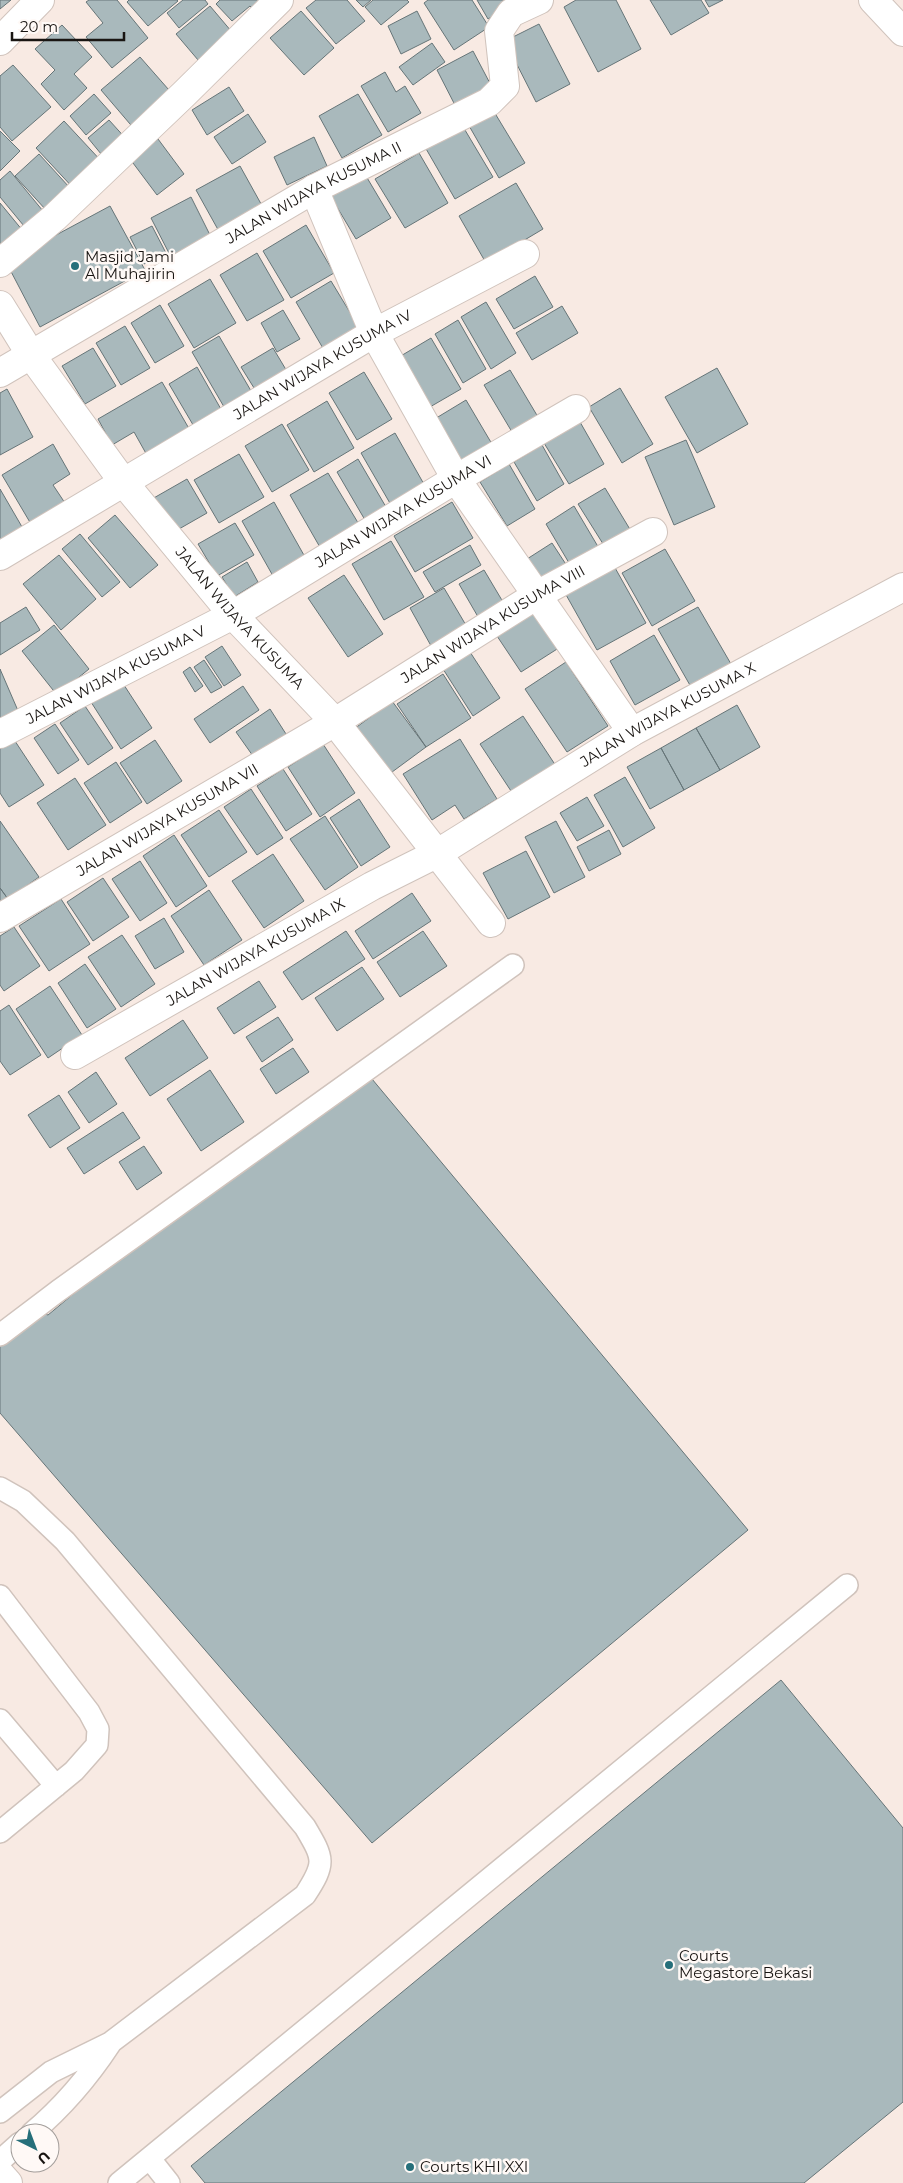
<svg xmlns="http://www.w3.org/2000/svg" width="903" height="2183" font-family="Montserrat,sans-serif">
<rect width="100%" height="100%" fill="#f8eae3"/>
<path fill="#a9b9bc" stroke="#667578" d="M0 0H11L0 9Z
M89 0H117L148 38 112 68 86 37 103 23 86 2Z
M129 0H177L178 1 148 26 127 2Z
M183 0H205L208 4 179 28 167 13Z
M220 0H266L254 10 250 6 232 21 216 4Z
M316 0H347L365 21 336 44 306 8Z
M356 0H371L363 7Z
M373 0H407L409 2 381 25 365 7Z
M428 0H472L489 27 454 50 424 3Z
M477 0H516L518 2 488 19Z
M576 0H616L641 49 598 72 564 7Z
M650 0H701L709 13 671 35Z
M705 0H723L709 7Z
M210 6 237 38 204 67 176 34Z
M301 11 334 48 304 75 270 38Z
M417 11 431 39 401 54 388 26Z
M539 24 570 84 536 102 505 41Z
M62 25 92 57 74 74 87 88 64 110 41 84 55 70 35 49Z
M432 43 445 62 413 85 399 67Z
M473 51 494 91 457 109 437 70Z
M140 57 176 98 136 131 101 90Z
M13 65 51 107 12 141 0 127V76Z
M385 72 396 92 405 86 421 113 388 132 361 86Z
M229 87 244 111 207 135 192 110Z
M94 94 111 113 86 135 70 116Z
M358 94 382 135 342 158 319 116Z
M493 110 525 163 499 178 468 124Z
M248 114 266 142 232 164 214 137Z
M109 120 128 141 106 160 88 138Z
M64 121 104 164 76 191 36 148Z
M462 125 493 177 455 199 425 147Z
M0 131 20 151 0 171Z
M314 137 327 166 287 185 274 157Z
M158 139 184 174 157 195 130 159Z
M419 153 448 203 405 228 375 179Z
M39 154 70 188 46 210 15 176Z
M240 166 265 211 221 235 196 190Z
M10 171 43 211 24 226 0 197V180Z
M363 171 391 218 356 239 328 192Z
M516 183 543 229 486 263 459 216Z
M191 197 212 239 172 259 151 218Z
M0 203 23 231 0 251Z
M110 206 145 270 40 327 6 262Z
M306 225 334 273 291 298 263 251Z
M152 226 166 253 144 264 130 237Z
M257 253 284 300 247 321 220 275Z
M535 276 553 307 514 329 496 299Z
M210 279 236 323 194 348 168 304Z
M331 281 360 329 324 350 296 302Z
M486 302 516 353 491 369 461 317Z
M160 305 184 346 155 363 131 323Z
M562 306 578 333 532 360 516 333Z
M283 310 300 339 277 352 261 323Z
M458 320 486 369 463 383 435 334Z
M125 326 150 368 121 385 96 343Z
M219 336 254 396 227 412 192 352Z
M431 338 461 389 423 411 394 360Z
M93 348 116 386 85 404 62 366Z
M273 348 291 378 259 396 241 367Z
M197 367 226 418 199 435 169 384Z
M717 368 748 424 697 453 665 397Z
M510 370 541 422 515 437 484 385Z
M364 372 392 419 357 440 329 393Z
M162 382 191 432 148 457 134 432 112 445 98 419Z
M620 388 653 444 622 463 589 407Z
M7 389 33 437 0 455V393Z
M466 400 492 444 454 467 428 423Z
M327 401 354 448 314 472 287 425Z
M580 422 604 464 569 484 544 443Z
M282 424 309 470 272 492 245 446Z
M395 433 425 486 391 505 361 453Z
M686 440 715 507 674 525 645 457Z
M53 444 70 474 53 485 65 503 31 524 2 475Z
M542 445 564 484 537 501 514 462Z
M239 454 264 497 219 523 194 480Z
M358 459 386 507 365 520 337 472Z
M509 464 535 509 507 526 480 482Z
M328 473 360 526 321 549 290 495Z
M187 479 207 513 172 533 152 499Z
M605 488 631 531 605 547 578 504Z
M0 489 25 532 0 547Z
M274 502 305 557 273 576 242 521Z
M452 502 473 538 415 572 394 536Z
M574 506 600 550 572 568 546 524Z
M115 515 158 565 130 588 88 538Z
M235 523 254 555 217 576 198 544Z
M80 534 120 582 102 597 62 549Z
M391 541 424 597 384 620 352 564Z
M552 543 569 569 544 585 527 559Z
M470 545 481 565 435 592 423 572Z
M665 549 695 601 652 626 622 573Z
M59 555 96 599 61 630 23 584Z
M247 562 258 582 234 597 222 577Z
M614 566 646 623 597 650 565 593Z
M484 570 506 607 481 622 459 584Z
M344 575 383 634 348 657 308 598Z
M444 588 470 632 435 653 410 608Z
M26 607 40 630 0 655V623Z
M698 607 731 664 691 687 658 629Z
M541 608 565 644 521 672 497 636Z
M54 625 89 669 57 695 22 651Z
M654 635 680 680 635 705 610 661Z
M222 646 241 675 224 686 205 657Z
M470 652 500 698 473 716 443 669Z
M204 660 222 687 211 693 194 667Z
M566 662 608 726 567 752 525 689Z
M190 667 203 686 195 692 183 672Z
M0 669 19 713 0 722Z
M443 674 471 718 426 747 397 704Z
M122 682 152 728 121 749 91 702Z
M243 686 259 710 210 743 194 719Z
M392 701 426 747 388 775 354 729Z
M737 705 760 747 720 770 696 728Z
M85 706 113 748 88 765 60 723Z
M270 709 286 734 253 756 236 732Z
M523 716 556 766 513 794 480 744Z
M55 724 79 760 58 774 34 738Z
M696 728 720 770 684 790 661 748Z
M11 735 44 785 9 807 0 793V743Z
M460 739 497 799 464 819 455 805 432 820 403 774Z
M155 740 182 781 147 804 120 763Z
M323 744 355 793 320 817 288 767Z
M661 748 684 790 650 809 627 767Z
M116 762 142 802 110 823 84 783Z
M283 769 312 814 286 831 257 786Z
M625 777 655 828 623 847 594 795Z
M75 778 106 825 68 850 37 803Z
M251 789 283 838 257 855 224 807Z
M587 797 604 826 577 841 560 813Z
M359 799 390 847 361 866 330 818Z
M219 810 247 852 209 877 181 835Z
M325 816 358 867 325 890 290 839Z
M0 821 39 877 8 899 0 888Z
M556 821 585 877 554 893 525 837Z
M609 830 621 854 589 871 577 847Z
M174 835 207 886 176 907 143 856Z
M526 851 550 897 508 919 483 873Z
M273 854 304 901 264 928 232 881Z
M140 861 167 903 140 921 112 879Z
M103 878 129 917 93 941 67 902Z
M0 888 8 899 0 902Z
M209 890 242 940 204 965 171 916Z
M412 893 431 921 373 959 355 931Z
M61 899 90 944 49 971 19 926Z
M164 918 184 952 155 969 135 936Z
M14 927 40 966 4 991 0 985V936Z
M346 931 365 959 302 1000 283 972Z
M423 931 447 966 400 997 377 962Z
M122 935 155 984 121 1007 88 957Z
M85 964 116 1009 87 1028 58 983Z
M362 967 384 999 337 1031 315 998Z
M259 981 276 1007 234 1034 217 1008Z
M50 986 82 1035 48 1058 16 1009Z
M9 1005 41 1055 10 1075 0 1061V1011Z
M278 1017 293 1040 262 1062 246 1037Z
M183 1020 208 1058 150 1096 125 1058Z
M293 1048 309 1072 276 1094 260 1069Z
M210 1070 244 1122 201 1151 167 1099Z
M96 1072 117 1104 89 1123 68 1092Z
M372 1079 748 1530 372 1843 0 1413V1345L39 1312 48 1315 119 1256Z
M59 1095 80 1128 50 1148 28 1115Z
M123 1112 140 1138 84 1174 67 1148Z
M144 1146 162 1173 137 1190 119 1162Z
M781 1680 903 1828V2102L804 2183H205L191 2166Z"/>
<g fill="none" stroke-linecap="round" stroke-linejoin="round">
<defs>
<path id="service" d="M0 1335 58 1291 513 965
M0 1488 23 1501 65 1541 305 1827C324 1859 326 1863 305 1895L110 2043 51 2072 0 2112
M0 1596 89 1712 98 1729 97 1745 74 1771 0 1832
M0 1720 56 1786
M32 2133C64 2106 87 2079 110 2044
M150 2159 169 2183
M0 2161 20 2143
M119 2183 847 1585"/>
<g id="minor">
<path d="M873 0 903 32"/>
<path d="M0 41 40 0"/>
<path d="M314 189 374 333 456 479 632 732"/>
<path d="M0 263 54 218 184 94 279 0"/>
<path id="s1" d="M0 305 31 355 124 483 233 615 335 722 491 923"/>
<path id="s2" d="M0 373 314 189 489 102 505 86 499 31 511 13 539 0"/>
<path id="s3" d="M0 556 374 333 525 254"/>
<path id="s4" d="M0 734 233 615 456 479 576 409"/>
<path id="s5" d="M0 918 335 722 537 595 653 532"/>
<path id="s6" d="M75 1055 372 886 438 853 632 732 903 587"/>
</g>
<path id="tertiary" d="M0 2174 8 2183"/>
</defs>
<use href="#service" stroke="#d0c3bc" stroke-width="24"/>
<use href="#minor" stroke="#d0c3bc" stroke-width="30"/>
<use href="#tertiary" stroke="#d0c3bc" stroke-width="30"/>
<use href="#service" stroke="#fff" stroke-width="21"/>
<use href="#minor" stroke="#fff" stroke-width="28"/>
<use href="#tertiary" stroke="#fff" stroke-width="28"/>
</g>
<g fill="#266f7a" stroke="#fff9f6" stroke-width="2">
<circle cx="75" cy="266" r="5"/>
<circle cx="669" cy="1965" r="5"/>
<circle cx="410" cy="2167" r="5"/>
</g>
<g text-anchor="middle" stroke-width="5" stroke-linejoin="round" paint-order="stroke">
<g font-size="15" fill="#191512" stroke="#fff9f6">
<text dy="5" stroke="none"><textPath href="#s2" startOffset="362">JALAN WIJAYA KUSUMA II</textPath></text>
<text dy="5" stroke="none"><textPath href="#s3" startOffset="375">JALAN WIJAYA KUSUMA IV</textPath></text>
<text dy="5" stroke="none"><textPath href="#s4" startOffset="461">JALAN WIJAYA KUSUMA VI</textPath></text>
<text dy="5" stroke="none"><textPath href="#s1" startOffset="395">JALAN WIJAYA KUSUMA</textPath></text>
<text dy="5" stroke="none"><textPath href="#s5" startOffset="574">JALAN WIJAYA KUSUMA VIII</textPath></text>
<text dy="5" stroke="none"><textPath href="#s4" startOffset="130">JALAN WIJAYA KUSUMA V</textPath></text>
<text dy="5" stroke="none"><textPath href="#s6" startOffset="684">JALAN WIJAYA KUSUMA X</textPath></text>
<text dy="5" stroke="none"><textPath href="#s5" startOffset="194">JALAN WIJAYA KUSUMA VII</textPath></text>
<text dy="5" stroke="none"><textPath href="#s6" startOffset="208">JALAN WIJAYA KUSUMA IX</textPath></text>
</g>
<g font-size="15" fill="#191512" stroke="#fff9f6" text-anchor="start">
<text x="85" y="262">Masjid Jami<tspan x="85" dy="17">Al Muhajirin</tspan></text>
<text x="679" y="1961">Courts<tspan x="679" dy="17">Megastore Bekasi</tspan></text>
<text x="420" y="2172">Courts KHI XXI</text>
</g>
</g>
<g transform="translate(35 2148) rotate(138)"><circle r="24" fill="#fff9f6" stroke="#a39e9b"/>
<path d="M0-4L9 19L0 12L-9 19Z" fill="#266f7a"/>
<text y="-8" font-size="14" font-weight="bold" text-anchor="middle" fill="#191512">U</text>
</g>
<path d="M12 32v8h112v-8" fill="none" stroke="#191512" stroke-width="2.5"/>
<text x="20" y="32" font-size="15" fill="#191512" stroke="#fff9f6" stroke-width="4" paint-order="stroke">20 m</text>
</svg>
